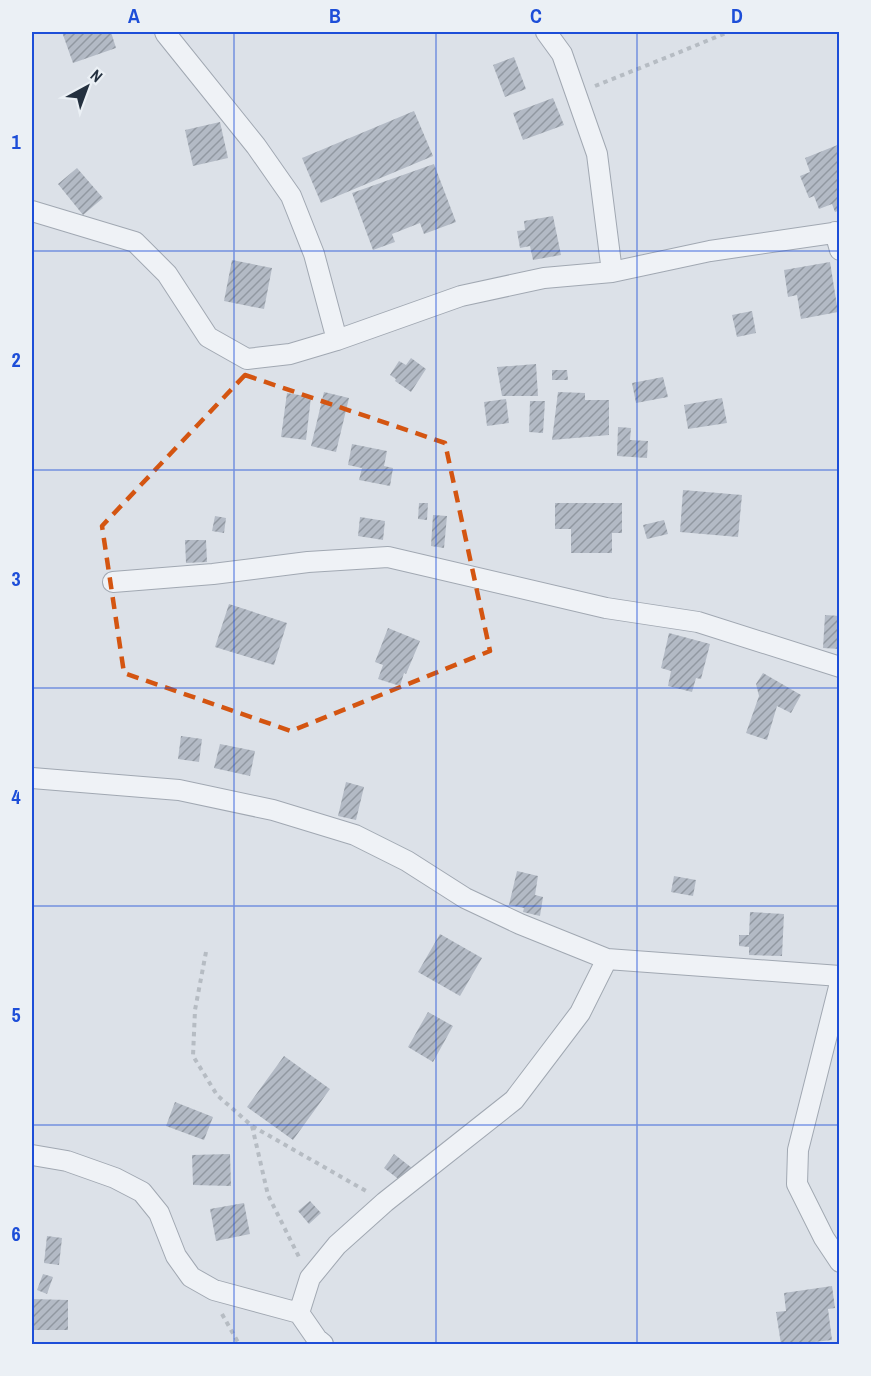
<svg xmlns="http://www.w3.org/2000/svg" width="871" height="1376" font-family="'Archivo Narrow',sans-serif">
<defs>
<pattern id="building-hatch" width="6" height="6" patternUnits="userSpaceOnUse" patternTransform="scale(1.5)"><rect width="6" height="6" fill="#b3bac5"/><path d="M-1 1l2-2M0 6l6-6M5 7l2-2" fill="none" stroke="#9198a1"/></pattern>
</defs>
<rect width="100%" height="100%" fill="#dce1e8"/>
<path fill="url(#building-hatch)" d="M62 32H111L116 48 73 63Z
M514 57 526 89 505 97 493 65Z
M553 98 564 125 523 140 513 113Z
M414 111 433 156 321 203 302 158Z
M220 122 228 158 193 166 185 130Z
M840 144V210L835 212 832 204 819 209 814 196 809 198 800 176 810 172 805 158Z
M434 164 456 222 424 234 420 223 392 234 395 242 373 250 352 193Z
M77 168 103 198 83 215 58 184Z
M553 216 561 255 533 260 530 246 520 248 517 231 525 230 524 221Z
M232 260 272 268 264 309 224 301Z
M830 262 838 312 801 319 797 295 788 297 784 270Z
M752 311 756 333 737 337 732 315Z
M411 358 426 369 411 392 395 381 396 379 390 375 399 361 406 365Z
M536 364 538 396H502L497 367Z
M552 370H567L568 380H552Z
M663 377 668 397 636 403 632 383Z
M324 392 349 398 336 452 311 446Z
M558 392 585 393V400H609V435L552 440Z
M287 393 311 397 306 440 281 437Z
M722 398 727 423 688 429 684 405Z
M506 399 509 423 487 426 484 402Z
M530 401H545L543 433 529 432Z
M618 427 631 428 630 440 648 441 647 458 617 456Z
M352 444 387 451 384 466 393 468 390 486 359 480 362 468 348 465Z
M683 490 742 495 738 537 680 532Z
M419 503H428L427 520 418 519Z
M555 503H622V533H612V553H571V529H555Z
M433 515 447 516 444 548 431 546Z
M215 516 226 518 224 533 212 531Z
M360 517 385 521 383 540 358 536Z
M664 520 668 534 647 539 643 525Z
M185 540H206L207 562 186 563Z
M229 604 287 623 274 665 215 647Z
M825 615 840 616V649L823 648Z
M388 628 420 641 406 674 404 673 400 686 378 679 383 665 375 662Z
M669 633 710 644 701 679 696 678 692 692 668 686 671 671 661 668Z
M763 673 801 695 791 713 777 706 767 740 746 733 759 696 756 684Z
M181 736 202 739 199 762 178 759Z
M220 744 255 751 250 776 214 768Z
M346 782 364 787 356 820 338 816Z
M517 871 538 876 535 895 543 897 540 916 523 912 524 908 509 905Z
M674 876 696 880 693 896 671 892Z
M750 912 784 914 782 956 749 955V947L739 946V935H749Z
M440 934 482 958 460 996 418 972Z
M428 1012 453 1026 433 1062 408 1047Z
M284 1056 330 1089 293 1140 247 1107Z
M175 1102 213 1117 204 1140 166 1126Z
M230 1154 231 1186 193 1185 192 1155Z
M394 1154 412 1168 401 1181 384 1168Z
M310 1201 321 1213 309 1224 298 1211Z
M244 1203 250 1234 216 1241 210 1209Z
M47 1236 62 1238 59 1265 44 1263Z
M43 1274 53 1277 47 1294 37 1290Z
M832 1286 835 1308 828 1309 832 1340 796 1344H781L776 1312 786 1311 784 1293Z
M32 1299 68 1300V1330H32Z"/>
<g fill="none" stroke-linecap="round" stroke-linejoin="round">
<defs>
<path id="minor" d="M165 32 166 34 256 146 291 196 314 254 337 340
M546 32 562 54 597 154 612 272
M32 211 135 242 167 274 208 337 247 359 290 354 337 340 461 296 544 278 612 272 710 251 840 232
M835 232 840 250
M113 582 213 574 308 562 388 557 606 608 698 622 840 667
M32 778 179 790 273 810 355 835 407 861 465 898 520 924 607 959 840 976
M840 983 798 1150 797 1184 824 1238 840 1262
M32 1155 67 1161 115 1178 142 1192 159 1213 176 1256 191 1277 214 1290 299 1313
M323 1344 317 1339 299 1313 310 1278 337 1245 385 1202 514 1100 580 1013 607 959"/>
</defs>
<use href="#minor" stroke="#a1a8b2" stroke-width="22"/>
<path stroke="#b6bcc3" stroke-width="4" stroke-dasharray="4.5 4.5" stroke-linecap="butt" d="M595 86 685 50 728 32
M206 952 195 1010 193 1056 217 1095 252 1126 366 1191
M252 1126 268 1195 300 1259
M222 1314 239 1344"/>
<use href="#minor" stroke="#eff2f6" stroke-width="20"/>
</g>
<path fill="none" stroke="#d45511" stroke-width="4.5" stroke-dasharray="12 8" stroke-linejoin="round" d="M245 375 445 443 490 651 291 731 124 673 102 526Z"/>
<path fill="none" stroke="#1d4ed8" stroke-width="1.5" stroke-opacity="0.55" d="M234 32V1344M436 32V1344M637 32V1344M32 251H840M32 470H840M32 688H840M32 906H840M32 1125H840"/>
<rect width="871" height="1376" fill="none" stroke="#ebf0f5" stroke-width="66"/>
<g transform="translate(87 87) rotate(41)" stroke="#ebf0f5" stroke-width="4.5" paint-order="stroke">
<path d="M0-4.5L10 22L0 15L-10 22Z" fill="#24303f"/>
<text y="-9" font-size="16" font-weight="bold" text-anchor="middle" fill="#24303f">N</text>
</g>
<rect x="33" y="33" width="805" height="1310" fill="none" stroke="#1d4ed8" stroke-width="2"/>
<g font-size="20" text-anchor="middle" font-weight="bold" fill="#1d4ed8">
<text x="134" y="23">A</text>
<text x="335" y="23">B</text>
<text x="536" y="23">C</text>
<text x="737" y="23">D</text>
<text x="16" y="149">1</text>
<text x="16" y="367">2</text>
<text x="16" y="586">3</text>
<text x="16" y="804">4</text>
<text x="16" y="1022">5</text>
<text x="16" y="1241">6</text>
</g>
</svg>
